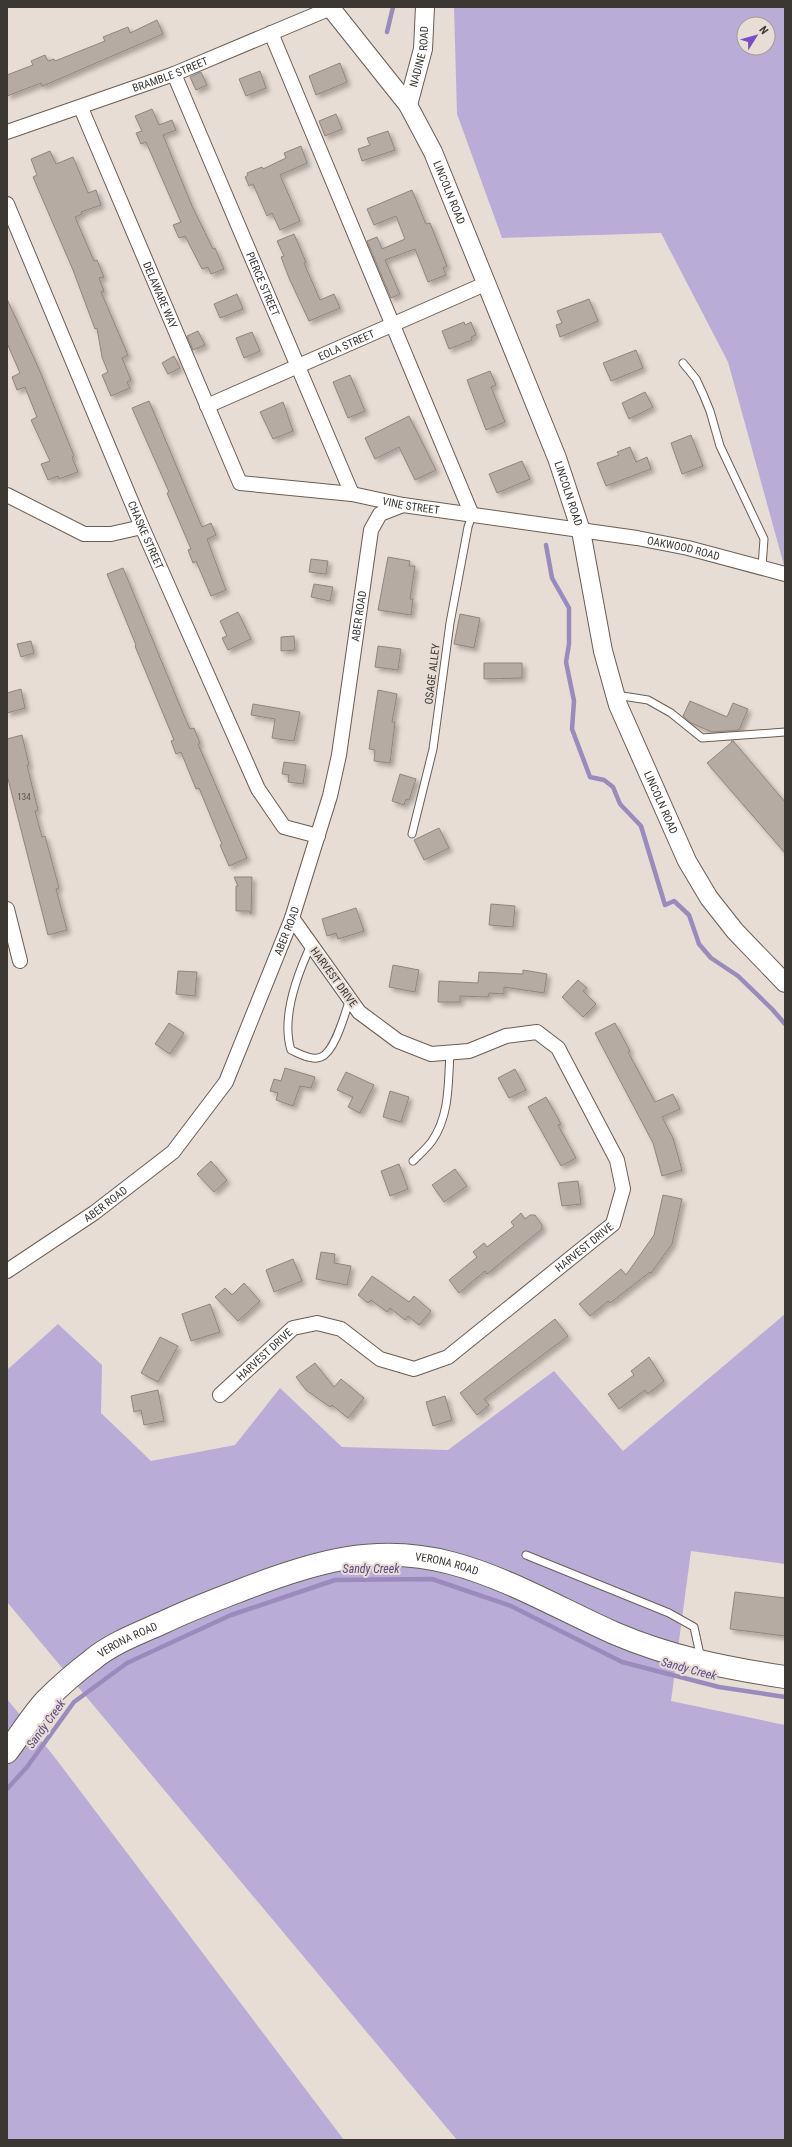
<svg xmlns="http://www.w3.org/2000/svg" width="792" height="2147" font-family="'Roboto Condensed',sans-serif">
<defs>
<filter id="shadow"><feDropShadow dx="3.5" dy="3.5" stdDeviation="2" flood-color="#0004"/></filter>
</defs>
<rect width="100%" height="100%" fill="#e8ddd4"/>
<path fill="#b9add8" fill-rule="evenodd" d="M454 7H785V569L728 362 661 233 502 238 457 114ZM744 24H768V48H744Z
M785 1314V1564L691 1551 671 1701 785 1725V2140H457L7 1602V1370L58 1324 102 1365 101 1413 151 1461 235 1445 280 1388 342 1447 448 1450 554 1371 623 1451Z
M7 1699 53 1755 344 2140H7Z"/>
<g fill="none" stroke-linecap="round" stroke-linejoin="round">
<path stroke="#9a8bbd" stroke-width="4.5" d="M387 32 393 7
M546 545 552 578 569 608V644L566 662 574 701 572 729 590 777 604 780 613 787 620 804 641 826 665 905 674 901 689 915 699 944 711 958 738 976 772 1009 785 1024
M7 1789 27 1767 74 1702 127 1663 231 1615 335 1580 432 1579 511 1606 622 1662 719 1687 785 1697"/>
</g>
<path fill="#b6aba3" stroke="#90867e" filter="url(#shadow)" d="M157 20 163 34 50 83 42 86 41 83 7 96V75L33 65 31 61 45 55 48 61 54 59 55 61 105 41 103 37 128 27 130 33Z
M340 63 347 82 316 95 309 76Z
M260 71 266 88 246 96 239 79Z
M201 72 207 85 196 90 190 77Z
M152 109 159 125 172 120 176 130 163 135 192 206 213 249 215 248 224 269 211 274 208 267 202 269 185 236 179 238 173 225 181 222 146 142 141 144 136 133 142 131 135 116Z
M336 114 342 129 325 136 319 121Z
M388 131 395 150 362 161 358 149 370 145 367 138Z
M301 146 307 163 280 175 300 221 280 230 272 213 267 216 253 184 249 186 245 177 248 175 247 173 262 167 263 169 286 158 284 153Z
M50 151 56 164 73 157 88 193 96 190 101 205 81 212 82 214 75 217 94 261 97 260 104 277 99 278 104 291 101 292 128 355 122 358 131 380 127 382 130 388 111 396 102 375 108 372 102 357 97 328 95 329 73 270 33 177 37 175 31 159Z
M412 190 426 224 430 223 447 266 443 268 446 275 428 282 415 249 385 260 400 294 391 298 367 241 377 237 382 249 405 239 396 216 374 225 367 209Z
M294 234 306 262 304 263 320 300 334 294 340 308 309 321 289 278 281 257 284 256 277 241Z
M237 294 243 309 220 318 214 304Z
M7 299 39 369 74 456 72 457 78 472 59 479 58 476 48 480 41 464 50 461 31 420 37 417 25 387 17 390 12 377 20 373 7 343Z
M589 299 598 321 560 337 556 325 562 323 557 311Z
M464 322 465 325 471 322 476 335 471 337 472 340 449 349 442 331Z
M198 331 205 345 193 350 187 336Z
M252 332 260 351 244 358 236 338Z
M636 350 643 368 611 381 603 363Z
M174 356 180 368 168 374 162 363Z
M490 371 496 385 491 387 505 422 486 430 467 380Z
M350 375 365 411 348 418 333 382Z
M645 392 653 407 629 419 622 403Z
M149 401 202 527 211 523 216 535 207 539 226 590 211 596 196 561 193 563 188 550 191 549 167 493 169 492 132 408Z
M283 402 293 431 273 439 260 412Z
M409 416 436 470 415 480 399 447 375 459 365 438Z
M691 435 703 466 682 474 671 443Z
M630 447 636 462 647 457 651 469 606 486 597 463 619 455 617 452Z
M522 461 530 479 497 493 489 474Z
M388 557 410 561 409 566H415L410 599H413L411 615 378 610Z
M311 559 328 561 326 574 309 572Z
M123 568 185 718 190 729 194 728 200 743 198 744 247 858 229 866 220 845 222 844 199 788 196 789 181 752 176 754 171 741 174 740 135 646 136 645 107 574Z
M314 584 333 587 330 601 311 597Z
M238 612 251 639 228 650 222 638 227 636 220 621Z
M460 614 480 618 474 648 454 644Z
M294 636 295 650 281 651V637Z
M31 641 34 653 21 657 17 644Z
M378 646 401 649 398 670 375 667Z
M484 663H522V678L484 679Z
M21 689 25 708 7 713V693Z
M378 690 397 694 392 722H395L390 763 374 761 375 750 369 749Z
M690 701 727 717 733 703 748 709 739 730 712 732 691 723 683 716Z
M253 704 300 712 294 741 272 738 275 719 251 715Z
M22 735 29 765H27L38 810 35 811 42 837 45 836 59 888 56 889 67 930 48 935 7 775V739Z
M731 741H734V742L785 802V853L707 763 732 742Z
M284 762 306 765 303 784 288 782 289 775 282 774Z
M400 774 416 779 409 800 406 799 404 805 392 801Z
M439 828 449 848 424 860 414 840Z
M234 877H252L251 914 249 911H236V886H238Z
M491 904 515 906 513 927 489 925Z
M356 908 364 931 338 939 336 933 327 936 322 919Z
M393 965 419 970 415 992 389 987Z
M523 970 547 974 544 993 504 987V994L489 993 488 997 460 996V1002H438L439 981 478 983 479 972 523 974Z
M178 971 197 972 195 996 176 994Z
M578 980 587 988 583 991 596 1004 583 1017 562 997Z
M169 1023 184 1033 170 1054 155 1044Z
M615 1023 630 1051 628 1052 655 1102 673 1094 680 1109 662 1117 673 1138 682 1170 662 1176 653 1143 595 1033Z
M285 1068 315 1077 311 1088 300 1086 293 1106 276 1100 278 1093 270 1091 274 1079 281 1081Z
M515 1069 526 1090 509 1098 498 1078Z
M346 1072 374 1085 360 1113 348 1107 353 1097 337 1090Z
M390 1091 409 1097 401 1122 383 1117Z
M546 1097 561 1124 558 1125 576 1158 561 1166 528 1107Z
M211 1161 227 1180 214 1192 197 1174Z
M399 1164 408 1189 390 1196 381 1171Z
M455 1169 467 1186 444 1202 432 1185Z
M578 1181 581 1204 562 1206 558 1183Z
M663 1195 682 1199 672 1244 651 1273 650 1272 610 1303 608 1301 590 1316 579 1304 621 1269 626 1275 654 1235Z
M521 1213 525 1219 530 1215H535L542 1225V1229L487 1274 485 1271 459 1293 449 1280 477 1257 473 1252 484 1243 487 1247 514 1226 511 1222Z
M321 1252 335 1254 334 1263 351 1266 347 1285 316 1279Z
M293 1259 302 1281 274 1292 266 1270Z
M372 1276 409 1302 414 1296 431 1311 419 1325 408 1316 405 1320 390 1308 387 1312 371 1300 368 1303 358 1295Z
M244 1283 260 1301 238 1321 215 1297 225 1288 232 1295Z
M210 1304 220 1332 191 1341 182 1314Z
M555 1319 568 1336 484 1399 489 1405 477 1415 460 1393Z
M160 1337 178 1346 158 1382 141 1373Z
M649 1357 664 1381 648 1394 645 1390 619 1409 608 1394 634 1375 631 1371Z
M315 1363 334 1387 341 1379 364 1398 348 1418 332 1405 330 1407 306 1390 296 1377Z
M158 1390 164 1421 144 1425 141 1410 134 1412 131 1396Z
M445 1396 452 1420 433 1426 426 1402Z
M735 1592 785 1598V1636L730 1629Z"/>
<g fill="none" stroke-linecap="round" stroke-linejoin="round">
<defs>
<path id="service" d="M683 363 696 379 703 394 710 411 720 446 764 539 762 567
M616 695 648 700 671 713 702 738 785 732
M412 834 433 749 450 623 468 527 472 515
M311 945C297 975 281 1018 291 1050 300 1054 312 1061 321 1057 335 1052 345 1013 350 999
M413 1161C419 1155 427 1148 432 1141 450 1115 448 1083 450 1053
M526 1555 669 1613 694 1627 701 1659"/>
<g id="minor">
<path d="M271 33 472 515"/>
<path id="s1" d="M174 74 352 494"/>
<path id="s2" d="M81 108 240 483 352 494 403 505 637 538 688 548 785 574"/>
<path id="s3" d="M7 132 174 74 331 8"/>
<path id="s4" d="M7 204 142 527 258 789 284 827 318 836"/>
<path id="s5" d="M207 406 485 284"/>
<path d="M7 495 84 534H111L142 527"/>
<path d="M7 909 20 961"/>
<path id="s6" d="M7 1271 94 1213 173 1152 226 1082 292 918 330 796 339 755 371 530 380 514 403 505"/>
<path id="s7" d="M220 1395 293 1328 317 1323 341 1329 380 1359 414 1369 448 1357 613 1224 623 1189 617 1160 558 1048 537 1032 506 1036 469 1051 431 1054 398 1041 359 1012 292 918"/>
</g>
<g id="tertiary">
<path id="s8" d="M330 7 408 105 433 152 557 458 581 531 603 651 618 705 687 861 709 898 735 931 785 983"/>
<path id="s9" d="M408 105 423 49 425 7"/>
</g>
<g id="primary">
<path id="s10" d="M7 1752C20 1735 32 1715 46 1700 60 1686 76 1672 92 1660 112 1643 140 1633 164 1622 191 1609 218 1599 244 1589 314 1562 376 1543 451 1563 508 1578 560 1609 614 1633 670 1657 725 1668 785 1677"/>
</g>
</defs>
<use href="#service" stroke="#685e57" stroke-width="9"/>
<use href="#minor" stroke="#685e57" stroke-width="16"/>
<use href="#tertiary" stroke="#685e57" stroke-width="20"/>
<use href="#primary" stroke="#685e57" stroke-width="24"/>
<use href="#service" stroke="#fff" stroke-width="7"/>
<use href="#minor" stroke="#fff" stroke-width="14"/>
<use href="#tertiary" stroke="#fff" stroke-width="18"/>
<use href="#primary" stroke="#fff" stroke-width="22"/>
</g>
<g text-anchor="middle" stroke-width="4" stroke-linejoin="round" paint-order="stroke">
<g font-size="9" fill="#5a544f">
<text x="24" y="800">134</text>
</g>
<g font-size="11" fill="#3b3733" stroke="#e8ddd4">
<text dy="4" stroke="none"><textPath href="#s9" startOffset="50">NADINE ROAD</textPath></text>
<text dy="4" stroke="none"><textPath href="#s3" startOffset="173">BRAMBLE STREET</textPath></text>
<text dy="4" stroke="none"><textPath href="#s8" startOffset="222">LINCOLN ROAD</textPath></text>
<text dy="4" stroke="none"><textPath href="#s1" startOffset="228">PIERCE STREET</textPath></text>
<text dy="4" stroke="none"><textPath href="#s2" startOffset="203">DELAWARE WAY</textPath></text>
<text dy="4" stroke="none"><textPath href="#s5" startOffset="152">EOLA STREET</textPath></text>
<text dy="4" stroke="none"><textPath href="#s8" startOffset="546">LINCOLN ROAD</textPath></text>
<text dy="4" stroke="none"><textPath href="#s2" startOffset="580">VINE STREET</textPath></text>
<text dy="4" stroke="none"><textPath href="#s4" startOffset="359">CHASKE STREET</textPath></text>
<text dy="4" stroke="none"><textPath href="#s2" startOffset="856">OAKWOOD ROAD</textPath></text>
<text dy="4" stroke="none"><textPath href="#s6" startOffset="779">ABER ROAD</textPath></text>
<text transform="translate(432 674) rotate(-83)" y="4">OSAGE ALLEY</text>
<text dy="4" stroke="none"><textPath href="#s8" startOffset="870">LINCOLN ROAD</textPath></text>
<text dy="4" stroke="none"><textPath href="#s6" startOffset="455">ABER ROAD</textPath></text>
<text transform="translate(334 977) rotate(54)" y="4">HARVEST DRIVE</text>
<text dy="4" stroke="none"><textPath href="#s6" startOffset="119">ABER ROAD</textPath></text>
<text dy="4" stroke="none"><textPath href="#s7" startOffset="444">HARVEST DRIVE</textPath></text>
<text dy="4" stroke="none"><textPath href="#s7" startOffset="60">HARVEST DRIVE</textPath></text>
<text dy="4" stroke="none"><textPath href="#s10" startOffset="503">VERONA ROAD</textPath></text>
<text dy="4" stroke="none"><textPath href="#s10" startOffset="167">VERONA ROAD</textPath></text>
</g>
<g font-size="12" font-style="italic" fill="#5e4989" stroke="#e8ddd4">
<text x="371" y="1573">Sandy Creek</text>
<text transform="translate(689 1669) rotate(15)" y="4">Sandy Creek</text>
<text transform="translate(46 1724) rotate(-54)" y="4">Sandy Creek</text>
</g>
</g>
<rect width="792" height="2147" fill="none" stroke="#3b3733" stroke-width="16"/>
<g transform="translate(756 36) rotate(53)"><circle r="19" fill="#e8ddd4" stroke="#a39b94"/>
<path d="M0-3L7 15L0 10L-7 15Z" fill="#7a4cc5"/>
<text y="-6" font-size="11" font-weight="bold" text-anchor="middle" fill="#3b3733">N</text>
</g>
</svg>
